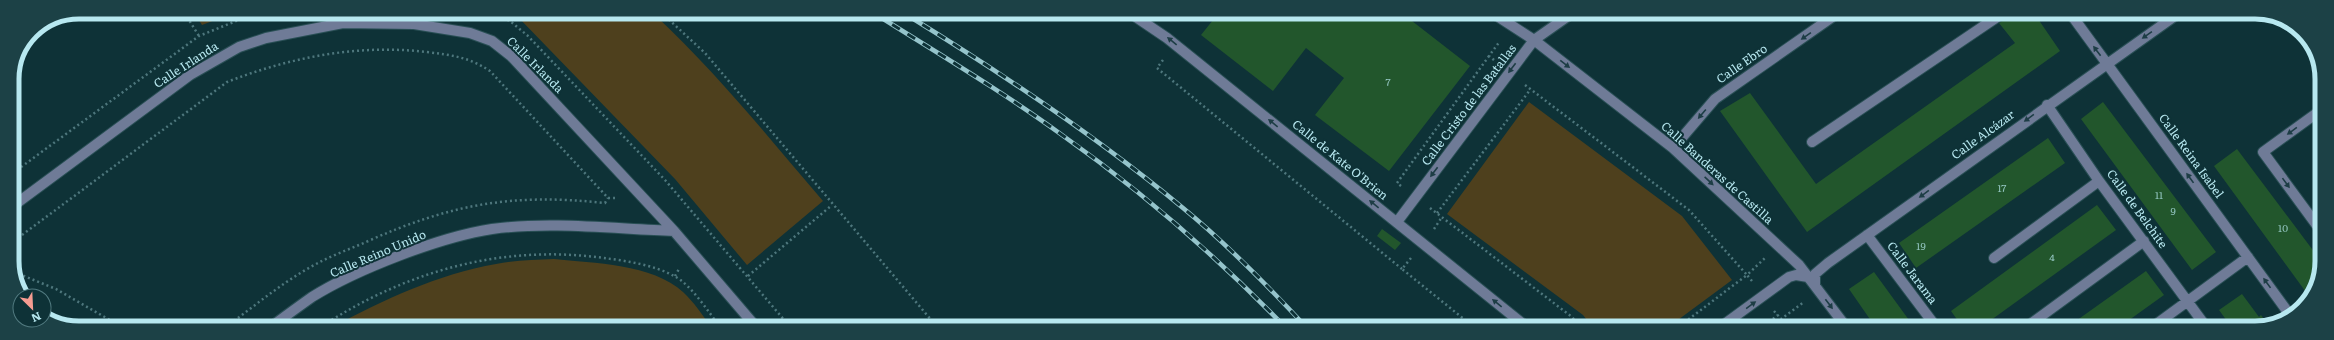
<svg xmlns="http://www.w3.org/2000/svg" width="2334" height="340" font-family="Literata,serif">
<rect width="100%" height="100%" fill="#0e3237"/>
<path fill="#4e401d" d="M517 16H656C717 73 769 138 823 201L747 265 675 179Z
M197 17H223L202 25Z
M1529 102 1682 216 1732 280 1667 328H1593L1583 315 1447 214Z
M554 259C593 263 653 264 683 292 694 302 703 316 712 328H331C383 300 438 274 496 264 515 260 535 260 554 259Z"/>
<path fill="#22562c" d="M2015 13H2034L2060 51 1807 232 1720 111 1750 93 1816 184 2015 43 1999 23Z
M1403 14 1470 66 1389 171 1315 115 1344 78 1306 48 1273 91 1201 35 1217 15Z
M2103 102 2216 252 2192 270 2081 119Z
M2048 138 2065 163 1916 268 1899 243Z
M2237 149 2321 261V269L2308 295 2214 166Z
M2097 205 2116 230 1980 328H1963L1951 311Z
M1382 229 1401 243 1395 250 1377 236Z
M2146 271 2164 295 2118 328H2066Z
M1874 272 1909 320 1915 328H1876L1849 289Z
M2242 294 2259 317 2261 315 2267 323 2255 328H2232L2219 310Z"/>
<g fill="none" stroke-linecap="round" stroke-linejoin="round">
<defs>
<path id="minor" d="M2070 13 2290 315
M1494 14 1534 40 1673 148 1799 265 1847 328
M1133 15 1167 38 1528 328
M2047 105 2099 181 2207 328
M2321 110 2263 152 2321 231
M1812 142 2003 13
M1673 148 1715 99 1838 13
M13 206 190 75 239 47 266 38 343 23 414 24 470 33 492 41 511 56 674 231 757 328
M1397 222 1534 40 1571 14
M1867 235 1937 328
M1994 258 2099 181
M1815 286V274L1828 263 2179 13
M271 327C284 317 298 307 312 297 357 269 440 237 492 229 550 221 615 229 674 231
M1719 328 1789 277 1796 275 1808 277
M2025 328 2144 241
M2151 328 2248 257"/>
</defs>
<use href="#minor" stroke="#294f55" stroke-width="12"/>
<path stroke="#4e777d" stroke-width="2.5" stroke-dasharray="2 3" stroke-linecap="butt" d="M498 16 510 21 528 36 665 180 791 328
M665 16 705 53 938 328
M187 17 199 36
M1163 60 1157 68 1402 269
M1494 60 1489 56 1500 41
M1525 85 1689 210 1747 275 1677 328
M13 173 199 36 246 17
M1401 186 1397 183 1489 56
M1430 208 1572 317 1581 328
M1437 213 1530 90
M1434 229 1442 217
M14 241 227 82C291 57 358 44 427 52 451 55 469 57 490 71L608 198H615
M1411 258 1402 269 1475 328
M14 272 56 289 122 327
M675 276 679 269
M748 276 832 205
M1752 281 1747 275 1765 258
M1774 311 1781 319 1804 302
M1781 319 1788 328
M226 327C256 305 285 280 318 263 333 255 350 249 366 242 451 204 512 193 605 203L608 198
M319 328C406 271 501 244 604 258 627 261 654 265 674 276 691 284 709 313 721 328
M1761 328 1778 315"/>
<use href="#minor" stroke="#6f7b97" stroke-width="10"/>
<defs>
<path id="rail" d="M877 15C939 54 1003 92 1062 135 1143 192 1217 257 1286 328
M907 15C1003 74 1096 136 1183 208 1227 244 1268 286 1307 328"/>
</defs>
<use href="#rail" stroke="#95c4cb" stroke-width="4.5"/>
<use href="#rail" stroke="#0e3237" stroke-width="3" stroke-dasharray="9" stroke-linecap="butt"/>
</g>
<defs><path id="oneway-solid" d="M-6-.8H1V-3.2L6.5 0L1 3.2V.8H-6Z"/></defs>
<g fill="#1d3d45">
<use href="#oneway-solid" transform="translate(2147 35) rotate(145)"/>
<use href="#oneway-solid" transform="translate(1806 36) rotate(145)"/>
<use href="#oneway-solid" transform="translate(1172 41) rotate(-141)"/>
<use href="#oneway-solid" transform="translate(2097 51) rotate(-127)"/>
<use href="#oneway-solid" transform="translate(1565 64) rotate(38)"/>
<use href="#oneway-solid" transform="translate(1512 68) rotate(127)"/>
<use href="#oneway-solid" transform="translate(1702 114) rotate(130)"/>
<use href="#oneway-solid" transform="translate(2029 118) rotate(144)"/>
<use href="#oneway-solid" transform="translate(1273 123) rotate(-141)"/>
<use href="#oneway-solid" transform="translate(2292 131) rotate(144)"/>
<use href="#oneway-solid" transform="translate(1434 172) rotate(127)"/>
<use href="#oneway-solid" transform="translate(2190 178) rotate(-126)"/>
<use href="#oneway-solid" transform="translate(1709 181) rotate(43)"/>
<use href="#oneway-solid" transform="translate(2286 183) rotate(54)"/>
<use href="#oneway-solid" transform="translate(1924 194) rotate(144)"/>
<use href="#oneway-solid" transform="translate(1374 204) rotate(-141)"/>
<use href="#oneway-solid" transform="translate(2267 283) rotate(-126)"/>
<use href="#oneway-solid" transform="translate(1497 303) rotate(-141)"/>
<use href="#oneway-solid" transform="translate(1829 304) rotate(53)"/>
<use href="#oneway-solid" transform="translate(1751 305) rotate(-36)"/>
</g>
<g text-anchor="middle" stroke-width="4" stroke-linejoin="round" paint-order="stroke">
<g font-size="10" fill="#92c4bf">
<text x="1388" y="86">7</text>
<text x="2002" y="192">17</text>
<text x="2159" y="199">11</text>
<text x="2173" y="215">9</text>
<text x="2283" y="232">10</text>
<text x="1921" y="250">19</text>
<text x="2052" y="261">4</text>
</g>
<g font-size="12" fill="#b7e8f0" stroke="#0e3237">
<text transform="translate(1742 64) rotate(-35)" y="4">Calle Ebro</text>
<text transform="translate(186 65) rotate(-33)" y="4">Calle Irlanda</text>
<text transform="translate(535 65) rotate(45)" y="4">Calle Irlanda</text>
<text transform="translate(1469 105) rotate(-53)" y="4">Calle Cristo de las Batallas</text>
<text transform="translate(1983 135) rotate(-36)" y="4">Calle Alcázar</text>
<text transform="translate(2191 156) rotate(54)" y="4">Calle Reina Isabel</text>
<text transform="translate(1340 160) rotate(39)" y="4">Calle de Kate O'Brien</text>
<text transform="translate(1717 173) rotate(42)" y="4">Calle Banderas de Castilla</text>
<text transform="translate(2137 209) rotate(54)" y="4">Calle de Belchite</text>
<text transform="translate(378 254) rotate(-23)" y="4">Calle Reino Unido</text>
<text transform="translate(1912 273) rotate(53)" y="4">Calle Jarama</text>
</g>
</g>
<path d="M0 0H2334V340H0ZM79 19H2255A60 60 0 0 1 2315 79V261A60 60 0 0 1 2255 321H79A60 60 0 0 1 19 261V79A60 60 0 0 1 79 19Z" fill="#1c4146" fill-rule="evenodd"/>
<path fill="none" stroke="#b7e8f0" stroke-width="5" d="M79 19H2255A60 60 0 0 1 2315 79V261A60 60 0 0 1 2255 321H79A60 60 0 0 1 19 261V79A60 60 0 0 1 79 19Z"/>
<g transform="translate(32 308) rotate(156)"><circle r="19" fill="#0e3237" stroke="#527b81"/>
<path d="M0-3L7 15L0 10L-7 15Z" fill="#f59c91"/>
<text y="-6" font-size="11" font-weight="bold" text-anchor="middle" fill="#b7e8f0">N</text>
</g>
</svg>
